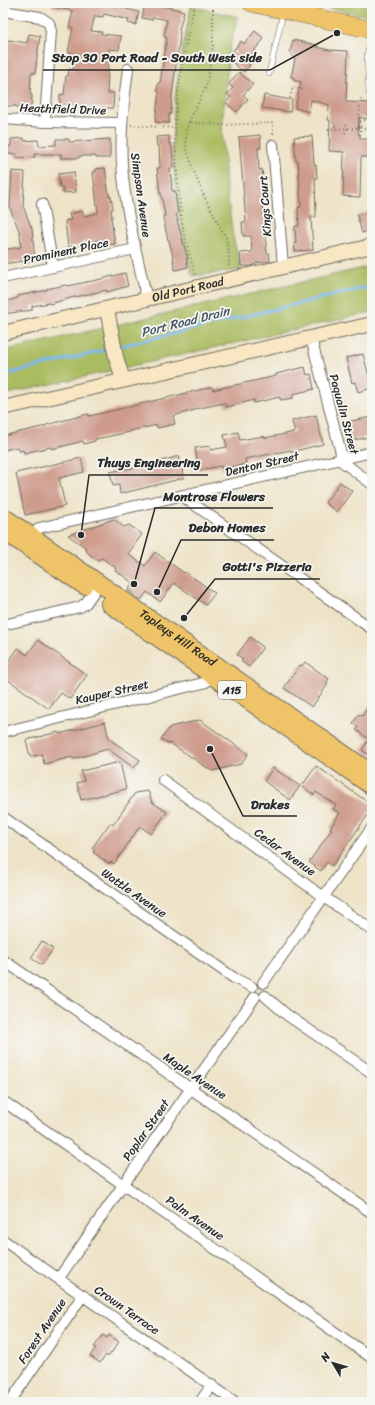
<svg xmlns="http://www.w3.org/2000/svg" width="375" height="1405" font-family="Sriracha,sans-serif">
<rect width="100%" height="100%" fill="#f6f6f2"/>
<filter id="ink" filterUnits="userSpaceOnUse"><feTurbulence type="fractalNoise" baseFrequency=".025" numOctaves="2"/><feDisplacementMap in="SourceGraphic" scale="8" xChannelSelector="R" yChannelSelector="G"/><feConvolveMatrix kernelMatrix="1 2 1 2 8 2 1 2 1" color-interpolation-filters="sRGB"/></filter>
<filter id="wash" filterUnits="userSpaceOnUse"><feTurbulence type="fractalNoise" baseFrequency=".012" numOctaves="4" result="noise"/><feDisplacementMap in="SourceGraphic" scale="16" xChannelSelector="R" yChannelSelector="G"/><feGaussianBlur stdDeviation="0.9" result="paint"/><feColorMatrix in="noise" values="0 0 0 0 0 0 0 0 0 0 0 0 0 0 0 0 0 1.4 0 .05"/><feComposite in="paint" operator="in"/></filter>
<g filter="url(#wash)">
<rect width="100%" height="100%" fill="#eee3c7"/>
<path fill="#aabc60" stroke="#6a7446" d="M305 3H372V17Z
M191 6 238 17 229 50 222 128 226 187 233 236 241 270 192 276C180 230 171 174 173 126 174 85 184 46 191 6Z
M372 266V312L3 395V351Z"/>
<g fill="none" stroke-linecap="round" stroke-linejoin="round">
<path stroke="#79b9ed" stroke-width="3" d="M117 347 372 286
M3 375 110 349"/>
</g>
<g id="blocks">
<path fill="#ce9b8c" d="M52 3H101L139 12 136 25 128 23 129 20 104 14 103 17 95 16 91 31 102 32 101 34 121 36 119 50 109 49 107 93H114L113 108H60V94L64 95 66 76H68L69 69 73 70 76 54 68 52 73 28 69 27 73 11 52 7Z
M145 3H151L184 11 179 30 180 31 179 45 172 94 171 114H169V123L155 122 159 92 157 91 158 83H160L167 38 164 37 167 20 153 17 152 20 142 18Z
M255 31 264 39 245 61 250 65 244 72 233 63 234 62 231 60 236 53 233 51 241 41 244 44Z
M29 34 40 36 35 73H31L30 95H32L31 108 16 107V106H3V39L27 43Z
M293 40 317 45V47L329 50 348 51 346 102 372 103V120L359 117 358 134H360V139H372V157H361L360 197 343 196 344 152 329 151 330 120H328L329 105 311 100 309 112 295 108 301 82 294 80V78L291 77 295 59 290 53Z
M239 72 253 84 243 95 248 99 237 112 226 103 231 97 227 94 233 88 229 84Z
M264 95 292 100 290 112 262 108Z
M260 135 261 148H258L259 170 262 169 265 197H263L264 216H267V223H270V235H265L267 253H269L270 261 256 263V264L250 266H241L240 253 252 252 251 236H243L242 222H246L239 137Z
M169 136V144H171L173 158V168H170L172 191H175L178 213 176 214 178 221H177L188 259H186L188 267 175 270 173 261H174L169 240H168L166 231 163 216H165L161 193 160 194 157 168H160L159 146H157L156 137Z
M312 136 314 165H316L317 178H315L316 217H311L313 250 295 251 294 243H296L295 226H299L298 207H301L298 161H296L294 137Z
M24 138V141L38 140 39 146 56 145V139H69V142L110 139V158H96V156H79V158H61V154H34L35 157 16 158V154H8V146H11V139Z
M105 168 109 196H111L113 209H111L112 217 111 218 115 244 100 246 98 240 81 243V245L68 247 65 221 71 220 69 214 82 211 84 216 98 213 93 172 96 171V169Z
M12 171 25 172 23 206 32 229 35 261 22 262V261L3 264V250L21 247 20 233 10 208Z
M74 172 76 192 63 193V187H60L58 174Z
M372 211V230L362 233 357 215Z
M125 273 128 286 107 292V290L70 298 50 304 49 303 32 306V310L3 314V302L18 298V296L47 290 46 289 66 285 67 286 97 280Z
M363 354 372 388 358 392 355 382 352 383 346 358Z
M305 367 307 375 311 374 314 389 293 394V398L280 400V397L254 403V400L226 407 225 403 195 409V410L173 416 175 424 157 428V425L130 431V432L95 439V441L84 444 83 441 52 449 51 447 24 453 23 450 19 451 18 447 3 450V436L46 426V425L88 414 89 416 111 411 212 387 213 390 276 376V374Z
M316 415 323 444 291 452V450L245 459 246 464 222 469 221 466 199 470 195 448 210 446 211 450 227 447 224 435 238 432 240 440 264 436 265 438 295 432 292 421Z
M372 417V433H369V437L350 441 346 422Z
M179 456 184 478 120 494 119 485 113 486 110 472 143 466V464L154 462V463Z
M81 458 84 472 59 478 65 506 25 515 16 473Z
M340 482 352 491 337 512 325 503Z
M114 519 124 527 129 525 142 534 128 554 145 566 155 552 184 573 185 572 215 593 206 605 174 583 160 602 147 592 141 600 128 590 133 583 115 570 116 568 102 558 97 560 87 552 85 547 68 535Z
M250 637 263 647 249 667 241 661 243 659 237 655Z
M38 640 87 675 70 699 61 693 49 709 3 676V670L18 648 27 655Z
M305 662 329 679 326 683 328 684 312 707 284 688 300 665 302 666Z
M372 702V757L362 750 369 739 356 730 358 727 353 723 359 714 362 716Z
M200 720 248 754 241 764 212 771 170 743 169 744 161 739 170 727Z
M105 722 109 739 140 760 134 768 108 749 73 759 72 757 44 764 42 754 30 757 26 740 59 732V734Z
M120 762 126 789 81 800 77 783 84 781 81 771Z
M316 766 372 805V809L332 866 327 862 321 871 309 862 332 829 330 828 340 813 333 809 336 805 316 792 314 795 302 786Z
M273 768 300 786 290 800 264 781Z
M148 791 152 802 167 812 151 834 140 826 114 864 111 862 109 864 93 852 95 850 92 848 110 823 113 825 135 793Z
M42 941 53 949 42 965 31 958Z
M103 1335 107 1338 109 1335 119 1342 108 1357 106 1355 100 1363 90 1356 96 1348 94 1347Z"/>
</g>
</g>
<g filter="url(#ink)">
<use href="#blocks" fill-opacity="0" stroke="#6f6b62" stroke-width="1"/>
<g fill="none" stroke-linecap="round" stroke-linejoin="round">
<defs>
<path id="service" d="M269 74 283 13
M369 93 367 54 372 40"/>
<path id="minor" d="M3 11 40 17 49 23 51 31 45 122
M128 69C124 100 120 132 122 164 125 210 137 255 147 300
M3 119 45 122 121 123
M273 145 283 266
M42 204 53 267
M3 278 135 249
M311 338 341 453 340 460 372 484
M182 496 372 629
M29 541 39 528 372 452
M3 625 80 607 86 603 99 584
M3 732 203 683 206 682 216 671
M163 780 315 891 372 930
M3 817 234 978 252 987
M3 960 372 1213
M263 983 372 828
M265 996 287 1015 372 1073
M3 1101 372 1358
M3 1240 235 1402
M59 1278 130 1175 255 997
M10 1402 83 1295
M200 1402 212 1385"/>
<g id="secondary">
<path d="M107 309 116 357 123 380"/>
<path id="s1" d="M3 333C126 305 249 274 372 246"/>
<path d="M3 408 372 324"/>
</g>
<g id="primary">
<path id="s2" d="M3 516 372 773"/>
<path d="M3 531 84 586"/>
<path d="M109 604 372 787"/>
</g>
<path id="trunk" d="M251 3 372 30"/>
</defs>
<use href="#service" stroke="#6f6b62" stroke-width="6"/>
<use href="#minor" stroke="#6f6b62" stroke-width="12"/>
<use href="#secondary" stroke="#6f6b62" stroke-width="16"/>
<use href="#primary" stroke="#6f6b62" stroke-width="18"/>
<use href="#trunk" stroke="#6f6b62" stroke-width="18"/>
<path stroke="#6f6b62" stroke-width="2" stroke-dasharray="1 3" stroke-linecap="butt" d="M195 5C185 45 177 87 175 128 175 159 178 191 182 222 185 240 191 258 195 276
M213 9V45L207 84 189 122 221 125 273 123V136
M290 98 293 87 304 90
M360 121 367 120
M189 122 186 133V147L193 169 204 196 226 238 229 253V268
M333 122 336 129
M131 125 175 128
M328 129 361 128 372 130
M333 133 334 129
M345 133 347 129 346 122
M360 135 361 128 359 120 360 100 363 98"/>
<use href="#service" stroke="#fff" stroke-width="5"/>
<use href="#minor" stroke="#fff" stroke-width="10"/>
<use href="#secondary" stroke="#f9e7c3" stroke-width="14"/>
<use href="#primary" stroke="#efc469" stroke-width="16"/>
<use href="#trunk" stroke="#efc469" stroke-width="17"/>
</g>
</g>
<g text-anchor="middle" stroke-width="3.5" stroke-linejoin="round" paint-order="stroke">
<rect fill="#f6f6f2" stroke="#686867" stroke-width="1" x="218" y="681" width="28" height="18" rx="3"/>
<g font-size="11" font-weight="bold" fill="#2b2b2b">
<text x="232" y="694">A15</text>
</g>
<g font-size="12" fill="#2b2b2b" stroke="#f6f6f2">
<text transform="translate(63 109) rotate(2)" y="4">Heathfield Drive</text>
<text transform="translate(141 195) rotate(82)" y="4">Simpson Avenue</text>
<text transform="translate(265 206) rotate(-94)" y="4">Kings Court</text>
<text transform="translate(66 251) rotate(-12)" y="4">Prominent Place</text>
<text dy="4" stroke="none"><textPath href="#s1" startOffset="190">Old Port Road</textPath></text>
<text transform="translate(344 414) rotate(75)" y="4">Paqualin Street</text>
<text transform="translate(262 464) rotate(-13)" y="4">Denton Street</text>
<text dy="4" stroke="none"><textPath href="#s2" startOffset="213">Tapleys Hill Road</textPath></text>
<text transform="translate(112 692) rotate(-13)" y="4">Kauper Street</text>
<text transform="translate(285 852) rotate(36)" y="4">Cedar Avenue</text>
<text transform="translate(134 893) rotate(35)" y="4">Wattle Avenue</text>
<text transform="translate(195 1076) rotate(34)" y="4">Maple Avenue</text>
<text transform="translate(146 1130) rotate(-55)" y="4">Poplar Street</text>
<text transform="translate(195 1218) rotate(35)" y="4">Palm Avenue</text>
<text transform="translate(127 1310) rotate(35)" y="4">Crown Terrace</text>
<text transform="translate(42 1331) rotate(-56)" y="4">Forest Avenue</text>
</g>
<g font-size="13" font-style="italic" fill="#425665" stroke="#f6f6f2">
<text transform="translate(185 321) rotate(-14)" y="5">Port Road Drain</text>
</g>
</g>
<path fill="none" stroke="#2b2b2b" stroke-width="1.5" d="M337 33L270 70H43M81 535L89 475H208M134 584L155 508H273M157 592L181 540H274M184 618L215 579H320M210 749L243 816H297"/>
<g fill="#2b2b2b" stroke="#f6f6f2" stroke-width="1.5">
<circle cx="337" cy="33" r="4"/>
<circle cx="81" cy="535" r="4"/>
<circle cx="134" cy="584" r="4"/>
<circle cx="157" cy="592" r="4"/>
<circle cx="184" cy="618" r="4"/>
<circle cx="210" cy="749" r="4"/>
</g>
<g font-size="13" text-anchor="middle" font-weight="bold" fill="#2b2b2b" stroke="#f6f6f2" stroke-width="3.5" stroke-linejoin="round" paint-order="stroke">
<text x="157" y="62">Stop 30 Port Road - South West side</text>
<text x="149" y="467">Thuys Engineering</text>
<text x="214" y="501">Montrose Flowers</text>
<text x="227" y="532">Debon Homes</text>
<text x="267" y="571">Gotti's Pizzeria</text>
<text x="270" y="809">Drakes</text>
</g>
<rect width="375" height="1405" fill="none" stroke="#f6f6f2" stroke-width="16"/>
<g transform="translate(333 1363) rotate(308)" stroke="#f6f6f2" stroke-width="3" paint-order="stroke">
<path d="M0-3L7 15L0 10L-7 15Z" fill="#2b2b2b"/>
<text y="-6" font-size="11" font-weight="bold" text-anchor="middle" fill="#2b2b2b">N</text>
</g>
</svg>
